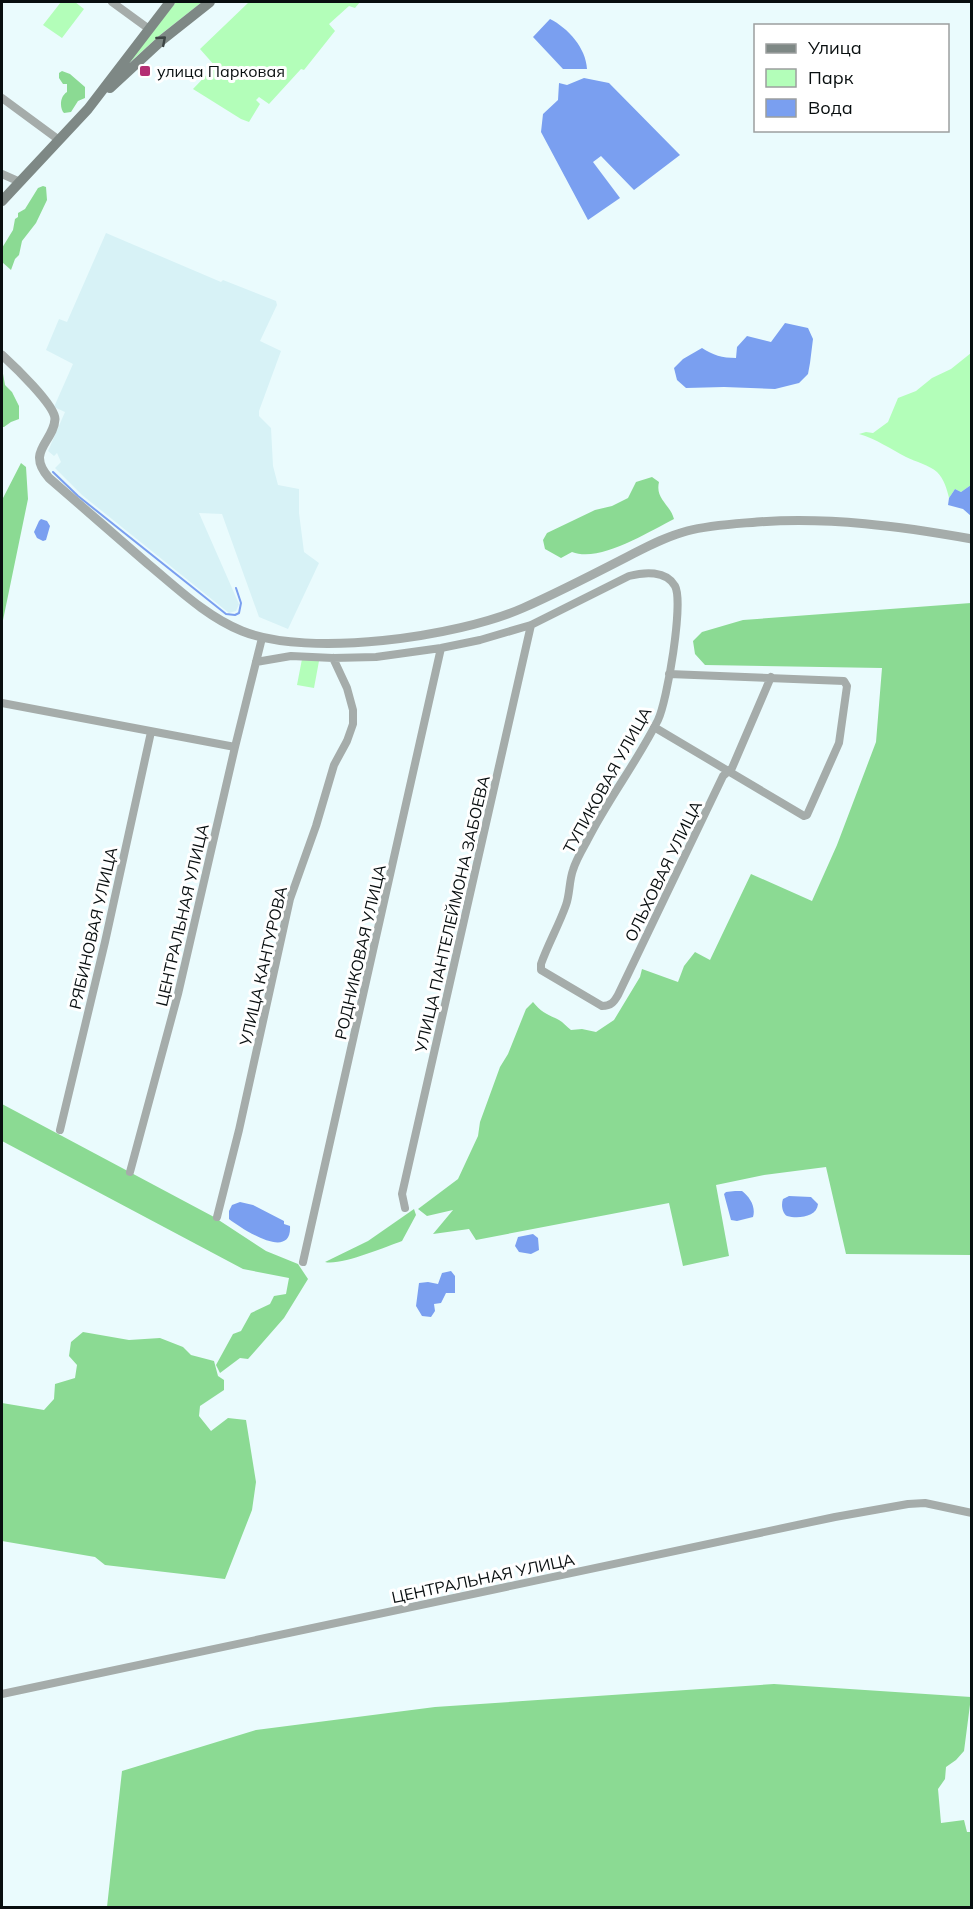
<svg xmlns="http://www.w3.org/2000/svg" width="973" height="1909" font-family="Mulish,sans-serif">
<rect width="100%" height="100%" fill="#eafbfd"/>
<path fill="#d7f2f6" d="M106 233 221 282 223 280 276 301 277 305 260 341 281 351 259 411V416L271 428 273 466 278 485 299 489V513L304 552 319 563 288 629 259 617 222 514 199 513 239 604 236 611 229 613 82 495 55 468 61 462 57 453 54 456 48 451 65 412 54 407 73 364 46 350 59 319 67 322Z"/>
<path fill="#b3feb9" d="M61 2H75L84 9 62 38 43 25Z
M176 2H202L160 35 127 65Z
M249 2H360L355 8 349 6 329 24 335 31 304 70 301 69 269 104 259 97 256 100 260 104 249 122 241 119 193 89 215 66 200 49Z
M971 353V485L961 492 955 489 949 498C947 489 944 479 937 472 929 465 916 462 906 457 891 449 876 439 859 434L866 432 873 433 888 422 898 398 916 391 932 378 951 369Z
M302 659 319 661 314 688 297 685Z"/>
<path fill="#8bda93" d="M62 71 70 74 85 87V98L78 101 71 112 64 113C60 109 59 97 67 92V84H63L59 78V73Z
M43 186 46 187 47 200 36 223 22 241 19 255 15 259 11 270 2 262V248L13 230 15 219 18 217V213L25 209 38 188Z
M2 368 5 385 12 392 19 406V419L11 422 4 427H2Z
M21 463 26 467 28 499 2 625V500Z
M652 477 659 482C655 499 670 504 674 519 648 532 600 563 572 552L561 558 545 549 543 540 547 533 595 510 612 506 628 498 636 482Z
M971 603V1255L846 1254 826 1167 764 1175 716 1185 729 1256 683 1266 669 1203 476 1240 469 1229 433 1234 453 1210 427 1216 418 1209 458 1179 478 1136 480 1122 500 1067 508 1054 526 1009 533 1002C542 1013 547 1014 559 1020 563 1022 567 1027 571 1030L582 1029 596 1032 614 1020 640 977 642 969 678 982 684 966 695 952 710 960 751 874 812 901 837 845 876 742 882 668 705 665 695 654 693 641 702 632 743 620Z
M2 1104 214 1217 266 1251 298 1264 308 1279 284 1318 248 1359 240 1358 220 1373 216 1365 233 1334 241 1331 251 1313 270 1304 274 1296 286 1294 289 1278 243 1269 2 1141Z
M414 1209 416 1215 402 1241C385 1247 340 1266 325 1262L368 1241Z
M83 1332 129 1340 160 1338 183 1347 191 1355 214 1361 218 1376 224 1380V1390L200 1406 199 1416 211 1431 228 1418 246 1420 256 1482 252 1510 225 1579 105 1565 95 1557 2 1541V1403L44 1410 54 1399 55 1384 75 1378 77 1365 69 1356 71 1342Z
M774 1684 971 1697 964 1751 956 1760 946 1767 945 1779 938 1789 941 1823 964 1820 967 1832H971V1907H107L122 1771 256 1730 435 1707Z"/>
<path fill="#7a9ff0" d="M550 19C568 28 586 48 587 69H563L533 37Z
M584 78 609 83 680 155 634 190 601 156 593 162 620 198 588 220 541 132 543 114 558 100 559 83 567 85Z
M785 323 808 328 813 339 810 363 808 374 799 383 775 389 724 387 686 388 677 380 674 368 683 359 702 348C713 355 722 358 736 358L737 347 747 336 771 342Z
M971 485V516L963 509 948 505 949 498 955 489 961 492Z
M41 519 47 521 50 526 46 540 43 541 37 538 34 532 39 521Z
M735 1191H742C750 1197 756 1207 753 1217L737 1221 731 1220 724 1194 726 1192Z
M789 1196 811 1197 818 1204C817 1217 798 1219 787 1216 782 1213 781 1204 783 1199Z
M240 1202 253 1205 284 1221V1224L290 1226C292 1262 242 1229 229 1219V1211L232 1205Z
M533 1234 538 1238 539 1250 531 1254 519 1252 515 1246 518 1237Z
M451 1271 455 1276V1293H446L441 1303 434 1304 435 1311 431 1317 422 1316 416 1306 419 1283 428 1282 438 1284 442 1273Z"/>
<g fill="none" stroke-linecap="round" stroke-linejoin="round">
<path stroke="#7a9ff0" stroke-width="2" d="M53 472 78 496 226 614 235 615 239 613 241 603 236 588"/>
<path stroke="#a5acaa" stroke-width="8" d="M112 2 149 29
M2 98 59 140
M2 174 20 182
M256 662 291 656 333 658 376 657 441 648 480 640 531 625 629 576C644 572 666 570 675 586 684 602 667 702 658 720 637 762 608 799 587 841 582 850 576 860 573 870 569 881 570 894 566 905 559 925 548 944 541 964V970L602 1006C611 1006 614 1002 618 995L723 776 732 768 771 677
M2 703 235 747
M654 727 804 816 807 815 839 743 847 686 844 681 669 674
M60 1130 105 942 151 732
M130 1172 178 994 235 747 262 638
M405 1208 402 1194 531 625
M217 1217 239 1130 290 899 316 826 334 765 347 741 353 724V710L347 688 333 658
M303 1262 441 648
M2 1694 835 1517 908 1504 925 1503 972 1513"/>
<path stroke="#a5acaa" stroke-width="9" d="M2 355C13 365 55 405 55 419 54 442 25 451 49 478 82 507 115 535 148 564 177 588 207 617 242 631 309 658 457 637 523 608 557 593 590 576 623 559 643 549 664 537 687 531 710 525 733 524 757 522 831 517 899 526 972 539"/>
<path stroke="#7e8885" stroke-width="10" d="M110 88 162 40 210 2
M2 201 88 109 170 2"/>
</g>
<defs><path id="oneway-chevron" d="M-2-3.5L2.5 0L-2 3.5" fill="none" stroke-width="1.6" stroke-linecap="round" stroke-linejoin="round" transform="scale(1.5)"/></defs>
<use stroke="#3d4544" href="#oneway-chevron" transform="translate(162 40) rotate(-41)"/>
<rect fill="#b32e73" stroke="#fff" stroke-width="2" x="139" y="65" width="12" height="12" rx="3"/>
<g text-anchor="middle" stroke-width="6" stroke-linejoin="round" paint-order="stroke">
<g font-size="16" fill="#080e0f" stroke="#fff" text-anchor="start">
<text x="157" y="77">улица Парковая</text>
</g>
<g font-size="16" fill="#080e0f" stroke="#fff">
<text transform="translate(607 780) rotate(-61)" y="6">ТУПИКОВАЯ УЛИЦА</text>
<text transform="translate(663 871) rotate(-64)" y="6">ОЛЬХОВАЯ УЛИЦА</text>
<text transform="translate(452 914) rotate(-77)" y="6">УЛИЦА ПАНТЕЛЕЙМОНА ЗАБОЕВА</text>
<text transform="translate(182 915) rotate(-77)" y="6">ЦЕНТРАЛЬНАЯ УЛИЦА</text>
<text transform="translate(93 928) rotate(-77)" y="6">РЯБИНОВАЯ УЛИЦА</text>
<text transform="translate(360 952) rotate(-77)" y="6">РОДНИКОВАЯ УЛИЦА</text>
<text transform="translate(263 966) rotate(-77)" y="6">УЛИЦА КАНТУРОВА</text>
<text transform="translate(483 1578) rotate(-12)" y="6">ЦЕНТРАЛЬНАЯ УЛИЦА</text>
</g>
</g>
<rect width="973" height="1909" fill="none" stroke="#080e0f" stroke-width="6"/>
<rect x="754" y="24" width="195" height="108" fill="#ffffff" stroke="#9c9f9f" stroke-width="1.5"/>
<rect x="766" y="44" width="30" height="9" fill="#7e8885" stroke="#9c9f9f" stroke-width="1.5"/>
<text x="808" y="54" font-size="18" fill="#080e0f">Улица</text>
<rect x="766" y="69" width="30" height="18" fill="#b3feb9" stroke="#9c9f9f" stroke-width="1.5"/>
<text x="808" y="84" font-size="18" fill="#080e0f">Парк</text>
<rect x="766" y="99" width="30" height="18" fill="#7a9ff0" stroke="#9c9f9f" stroke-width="1.5"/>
<text x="808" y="114" font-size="18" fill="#080e0f">Вода</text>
</svg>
